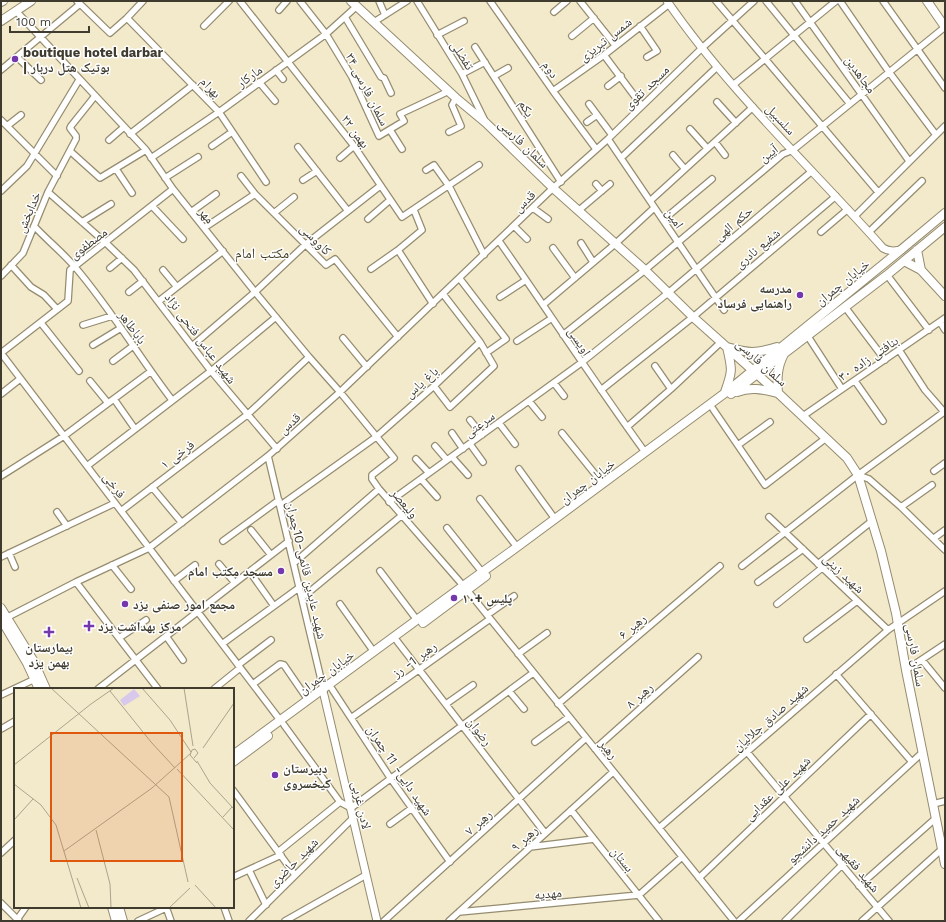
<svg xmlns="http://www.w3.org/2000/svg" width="946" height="922" font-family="'Work Sans','Noto Naskh Arabic',sans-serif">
<rect width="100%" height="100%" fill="#f3e9cb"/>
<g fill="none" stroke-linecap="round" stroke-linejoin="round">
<defs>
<path id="minor" d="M77 1 110 33 127 18 143 1
M240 1 354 146 402 217 479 165
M300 1 326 34 352 77 379 136 404 121 400 114 449 91
M379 1 385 15
M417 1 462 74 485 121
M490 1 553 91 596 149
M580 1 615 45
M716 1 878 192
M766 1 850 104
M795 1 909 161
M840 1 889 72 936 135
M883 1 945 88
M279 10 287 1
M16 11 146 150 173 189 255 292 309 357 340 392 394 458 372 475V479L379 489 467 590 734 921
M554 12 567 1
M345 17 381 77 384 78 391 93
M127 18 219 112 266 182
M374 22 407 1
M204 26 229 1
M640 26 657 51 647 57
M437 35 464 21
M572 36 594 18
M475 47 561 182
M604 55 642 106
M17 57 41 80
M1 70 80 4
M276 70 283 79
M462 74 485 62
M494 76 508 68
M259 82 275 101
M733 85 836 1
M608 86 621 76
M553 91 604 55 669 4
M717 102 736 123
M589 104 612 135
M1 120 57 176
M587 122 597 115
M7 126 21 115
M690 129 707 148
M390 130 402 149
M449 132 461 126 452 105 456 98
M130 134 193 85
M608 139 724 310
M109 140 124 127
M715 142 725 155
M212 146 232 132
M298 147 348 211
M70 151 100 178 146 150
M673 155 684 168
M151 158 219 112 326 34 357 6
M340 158 354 146
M621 158 717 67
M116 169 132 193
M426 170 434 165 449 186 484 255
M241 176 255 194 326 265 335 259 398 337
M165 178 198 157
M303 180 317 171
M596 184 602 191
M1 191 27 166 79 80
M48 192 106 243 134 270 211 371 277 449
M650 201 753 107
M152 206 183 239
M533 208 548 219
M578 211 610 184
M191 212 216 194
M274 213 294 197
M855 216 945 126
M368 219 390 200
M663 220 712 179
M82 222 111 204
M34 226C47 240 63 253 75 267 111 309 139 357 172 400
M514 226 527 239
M204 228 255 194
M821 232 848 209
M869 232 922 181
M499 241C548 311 595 383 645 452
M581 243 593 262
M553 248 575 278
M398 250 433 304
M11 265 31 287 44 295 57 309
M110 268 122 258
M371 269 398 250 422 230 414 210
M163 270 177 287
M887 275 929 330
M1 276 23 253 48 192 76 139V136L70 128 71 126 95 96
M460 279 506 339 486 353
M129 292 143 281
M500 297 526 280
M159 301 223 251
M543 305 615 244 654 208
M845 307 885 360
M940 322 945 330
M41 323 79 371
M83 325 112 316
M563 335 645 270 783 154 793 150 945 27
M807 335 842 389
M343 338 367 367
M517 341 552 318
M93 345 121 328
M192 346 255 292 306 244 380 186
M899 350 925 390 945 413
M1 353 280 720
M1 353 68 301 70 270 173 189
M113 361 133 346
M655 366 671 389
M90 381 108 403
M855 381 883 421
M554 383 564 396
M434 386 450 407 494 366 480 342 443 294
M601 390 693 317 836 196
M1 394 20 379
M114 399 135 429
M529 401 542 417
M713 409 765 485 826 438
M803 416 945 318
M470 420 482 435
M499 423 515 444
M627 427 671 389 721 342
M452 433 463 449
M562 433 603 484
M470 444 483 462
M738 445 770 422
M435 446 447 460
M268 456 324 692
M452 457 468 475
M416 459 429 473
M87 466 211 371 276 317
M519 469 555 519
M934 471 945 463
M858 475 869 479 901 507 945 550
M1 476 64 436 150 372
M421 479 437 497
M152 487 182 523
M480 499 517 547
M389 502 581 363 668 293 812 171
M281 505 376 437 434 386 480 342
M901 507 932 485
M121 511 247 415 309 357
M57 512 67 526
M769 517 888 630
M447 528 482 572
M251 530 271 555
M934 538 945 530
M223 541 279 500
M9 553 15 567
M1 557 115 503
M294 563 379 489
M219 564 235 583
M818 564 872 521
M112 565 131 589
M742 566 858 475 944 412
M380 571 417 620
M250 572 274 606
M174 581 195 565
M76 582 158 689
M758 582 803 549
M302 598 401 516
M340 604 374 652
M777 604 822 568
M487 615 514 596
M4 619 76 582 149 548 268 456 340 392 553 188 608 139 702 48 754 1
M166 636 183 660
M119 638 146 620
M807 639 857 601
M397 641 545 833
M222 644 300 587
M518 654 547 633
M922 660 945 688
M238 665 271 640
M906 670 945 644
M836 674 912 762
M253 684 280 664 284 665 308 700
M98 689 289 541
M214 689 240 668
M332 689 391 779 450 862
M509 691 524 709
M1 695 37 678
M446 704 473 685
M558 704 720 566
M351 718 490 619
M284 725 340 802 351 808 533 673
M1 729 15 721
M535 742 569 717
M595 749 698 657
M747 752 889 921
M233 790 295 875
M933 804 945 801
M571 810 659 921
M390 824 412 808
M659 828 888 630 945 591
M530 847 594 839
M278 852 340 802
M1 853 15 840
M249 870 266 905
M233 877 281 855
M699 878 871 714
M859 886 936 818
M1 903 19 921
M166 907 171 921
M224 907 229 921
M459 912 639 895 682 857
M16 921 26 907
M138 921 168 907
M249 921 353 818
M285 921 366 875
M384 921 586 738
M449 921 613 772
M739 921 923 752
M785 921 842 865
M862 921 942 849"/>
<path id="tertiary" d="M667 1C729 91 811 167 883 248 890 252 894 251 901 250
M324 695 377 921"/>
<path id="secondary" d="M351 1 456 98 486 123 553 188 645 270 693 317 778 393 847 458 858 475 881 551 896 613 906 670 945 864
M927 1 945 27
M917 250 921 270
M904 261 921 270 945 296
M725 392C733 370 732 369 727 347 749 353 755 354 777 347
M737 392C752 386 764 390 778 393 777 379 777 367 784 354
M731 394 887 275 945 227
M1 608 33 660 46 689
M1 619 27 663 39 689
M423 623 486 576
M233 755 463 586 517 547 725 393 902 249 945 213
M233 762 268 736
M112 907 116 921
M119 907 123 921"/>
<path id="primary" d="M1 2 3 1
M1 21 31 1"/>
</defs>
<use href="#minor" stroke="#958c70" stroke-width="8"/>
<use href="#tertiary" stroke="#958c70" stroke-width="9"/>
<use href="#secondary" stroke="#958c70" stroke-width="10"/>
<use href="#primary" stroke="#958c70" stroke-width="10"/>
<use href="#minor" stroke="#fff" stroke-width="5.5"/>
<use href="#tertiary" stroke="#fff" stroke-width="7"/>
<use href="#secondary" stroke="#fff" stroke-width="8"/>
<use href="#primary" stroke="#fff" stroke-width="8"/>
</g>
<g fill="#7537ac" stroke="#fff" stroke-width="1.5">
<circle cx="15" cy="59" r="4"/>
<circle cx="800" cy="295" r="4"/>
<circle cx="281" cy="571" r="4"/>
<circle cx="454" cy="598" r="4"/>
<circle cx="125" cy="604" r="4"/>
<path d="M87 620h4v4h4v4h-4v4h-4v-4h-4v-4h4z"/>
<path d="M47 626h4v4h4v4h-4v4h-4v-4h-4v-4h4z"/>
<circle cx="275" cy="775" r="4"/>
</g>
<g text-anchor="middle" stroke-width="3" stroke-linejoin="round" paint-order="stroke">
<g font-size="13" fill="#3f3b2f" stroke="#fff">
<text transform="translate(605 39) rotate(-38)" y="5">شمس تبریزی</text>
<text transform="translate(463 55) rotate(58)" y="5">تفضلی</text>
<text transform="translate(551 69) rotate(55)" y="5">دوم</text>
<text transform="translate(861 74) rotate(54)" y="5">مجاهدین</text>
<text transform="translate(249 76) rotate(-36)" y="5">مارکار</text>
<text transform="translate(211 87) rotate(46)" y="5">بهرام</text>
<text transform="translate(646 87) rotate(-44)" y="5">مسجد تقوی</text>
<text transform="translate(368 89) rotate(63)" y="5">سلمان فارسی ۳۴</text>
<text transform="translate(527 108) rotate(58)" y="5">یکم</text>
<text transform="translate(781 119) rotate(47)" y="5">سلسبیل</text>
<text transform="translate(356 131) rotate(54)" y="5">۲۲ بهمن</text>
<text transform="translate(524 143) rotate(44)" y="5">سلمان فارسی</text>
<text transform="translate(768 153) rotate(-37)" y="5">آیین</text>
<text transform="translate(524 201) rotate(-45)" y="5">قدس</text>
<text transform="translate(28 212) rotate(-67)" y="5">خدابخش</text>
<text transform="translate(207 215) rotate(51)" y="5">مهر</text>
<text transform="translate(675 218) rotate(55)" y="5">امین</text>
<text transform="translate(733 223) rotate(-40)" y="5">حکم الهی</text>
<text transform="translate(316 239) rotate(45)" y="5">کاووسی</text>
<text transform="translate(88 243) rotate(-37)" y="5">مصطفوی</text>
<text transform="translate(757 248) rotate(-40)" y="5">شفیع نادری</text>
<text transform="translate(842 282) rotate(-39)" y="5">خیابان چمران</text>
<text transform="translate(133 327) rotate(54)" y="5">باباطاهر</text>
<text transform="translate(201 338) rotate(53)" y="5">شهید عباس فتحی نژاد</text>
<text transform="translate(580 341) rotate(57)" y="5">اویسی</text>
<text transform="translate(868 358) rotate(-34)" y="5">بنافتی زاده ۳۰</text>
<text transform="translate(762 362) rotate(42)" y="5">سلمان فارسی</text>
<text transform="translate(421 382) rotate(-42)" y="5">باغ یاس</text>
<text transform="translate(289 423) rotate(-42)" y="5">قدس</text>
<text transform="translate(479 424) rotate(-36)" y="5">سرعتی</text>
<text transform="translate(177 454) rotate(-37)" y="5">فرخی ۱</text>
<text transform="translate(587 481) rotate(-37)" y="5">خیابان چمران</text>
<text transform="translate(115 485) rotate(53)" y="5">فرخی</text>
<text transform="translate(405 503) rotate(50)" y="5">ولیعصر</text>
<text transform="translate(307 570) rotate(77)" y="5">شهید عابدین قائمی-10چمران</text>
<text transform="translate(844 573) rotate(43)" y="5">شهید زینی</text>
<text transform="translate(632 626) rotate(-40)" y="5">رهبر ۶</text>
<text transform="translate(916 655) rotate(80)" y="5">سلمان فارسی</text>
<text transform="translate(414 659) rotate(-36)" y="5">رهبر 1- رز</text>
<text transform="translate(326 672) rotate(-36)" y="5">خیابان چمران</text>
<text transform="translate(639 695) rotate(-42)" y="5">رهبر ۸</text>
<text transform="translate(770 717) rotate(-41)" y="5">شهید صادق جلالیان</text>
<text transform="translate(480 731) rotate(52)" y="5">رضوان</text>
<text transform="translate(609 749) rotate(51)" y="5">رهبر</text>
<text transform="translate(400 770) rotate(56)" y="5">شهید دایی- 11 چمران</text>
<text transform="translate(777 788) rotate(-44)" y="5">شهید علی عقدایی</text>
<text transform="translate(362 805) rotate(77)" y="5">لادن غربی</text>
<text transform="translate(478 822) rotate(-42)" y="5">رهبر ۷</text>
<text transform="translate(823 829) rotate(-43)" y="5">شهید حمید دانشجو</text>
<text transform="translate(524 838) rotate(-43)" y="5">رهبر ۹</text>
<text transform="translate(623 859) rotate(51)" y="5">بستان</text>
<text transform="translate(293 862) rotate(-45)" y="5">شهید حاضری</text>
<text transform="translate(859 868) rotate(50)" y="5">شهید فقیهی</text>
<text transform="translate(548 893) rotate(-5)" y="5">مهدیه</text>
</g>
<g font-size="13" font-weight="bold" fill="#3f3b2f" stroke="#fff" text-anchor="start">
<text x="23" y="57">boutique hotel darbar<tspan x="23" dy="15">| بوتیک هتل دربار</tspan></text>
<text x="792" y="293" text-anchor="end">مدرسه<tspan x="792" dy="15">راهنمایی فرساد</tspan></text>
<text x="273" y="576" text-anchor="end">مسجد مکتب امام</text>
<text x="462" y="603">پلیس +۱۰</text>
<text x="133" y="609">مجمع امور صنفی یزد</text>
<text x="98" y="631">مرکز بهداشت یزد</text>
<text x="49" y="652" text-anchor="middle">بیمارستان<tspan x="49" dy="15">بهمن یزد</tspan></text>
<text x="283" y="773">دبیرستان<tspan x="283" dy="15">کیخسروی</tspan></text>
</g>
<g font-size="14" fill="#443c23" stroke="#fff">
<text x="262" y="258">مکتب امام</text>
</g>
</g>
<g transform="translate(14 688)">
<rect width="220" height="220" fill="#f3e9cb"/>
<path d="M120 1 126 8 110 18 106 12Z" fill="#d8c9ec"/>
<path fill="none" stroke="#aba38d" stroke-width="1" d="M37 0 155 109 174 194M128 0 156 32 177 64M170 0 179 58M96 3 137 54 161 80M189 60 220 15M180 70 184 65 181 61 178 62 176 67 183 75M183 73 196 95 220 121M0 77 77 16 100 0M163 81 220 142M0 96 27 117 42 137 67 220M209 129 218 119M0 132 19 111M82 142 96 196 97 220M50 163 138 100 177 65M63 190 75 220M181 197 202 220M155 220 176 200"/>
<path fill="#e0580e" fill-opacity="0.15" stroke="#e0580e" stroke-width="2" d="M37 45H168V173H37Z"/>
<rect width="220" height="220" fill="none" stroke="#3f3b2f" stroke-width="2"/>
</g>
<rect width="946" height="922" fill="none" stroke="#3f3b2f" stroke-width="4"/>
<path d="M10 26v6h79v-6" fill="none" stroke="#3f3b2f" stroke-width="2"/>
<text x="16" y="26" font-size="12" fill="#3f3b2f" stroke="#ffffff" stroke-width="3" paint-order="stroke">100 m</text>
</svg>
